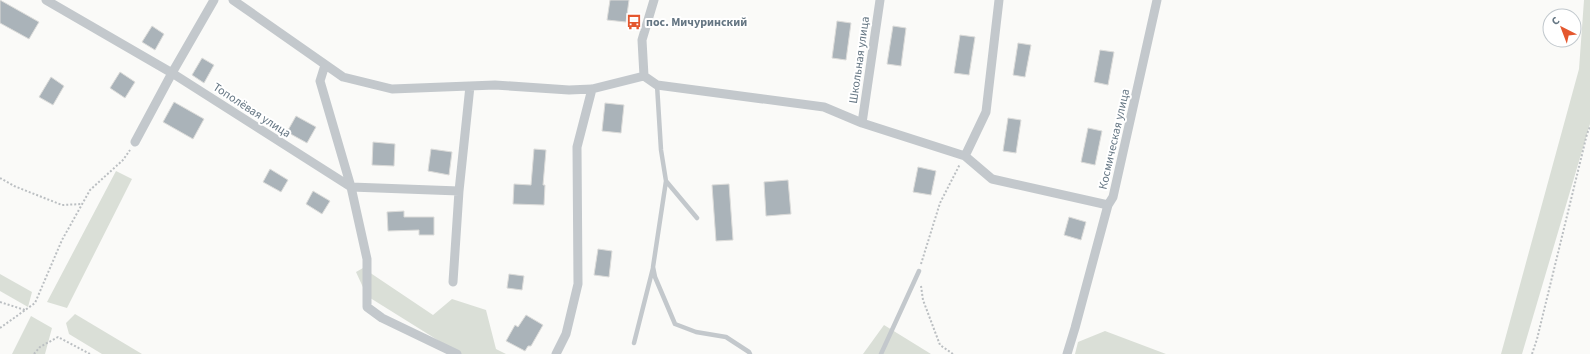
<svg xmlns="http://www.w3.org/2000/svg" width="1590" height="354" font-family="'Source Sans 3',sans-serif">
<rect width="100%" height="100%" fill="#fafaf8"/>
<path fill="#dadfd7" d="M1584 0H1590V124L1522 354H1501L1579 69Z
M116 171 132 179 67 308 47 302Z
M363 268 433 315 452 299 486 310 496 349 506 354H460L367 296 356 272Z
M0 274 32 292 28 307 0 291Z
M75 314 142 354H102L69 334 66 323Z
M31 316 52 328 45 354H12Z
M884 325 931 354H863Z
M1105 331 1166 354H1075L1078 342Z"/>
<path fill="#aab3b9" stroke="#dcdcda" d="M0 0 39 22 29 39 0 23Z
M610 0H629L626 22 607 20Z
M837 21 851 23 846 60 832 58Z
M152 26 164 34 155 50 142 42Z
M893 26 906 28 901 66 887 64Z
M960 35 975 37 969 75 954 73Z
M1018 43 1031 45 1025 77 1013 75Z
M1100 50 1114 52 1108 85 1094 82Z
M202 58 214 65 204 83 192 75Z
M120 72 135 82 125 98 110 88Z
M51 77 64 86 53 105 39 97Z
M174 102 204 119 193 139 163 122Z
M605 103 624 105 621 133 602 131Z
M296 116 316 127 307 143 287 132Z
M1008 118 1021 120 1016 153 1003 151Z
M1088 128 1102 131 1095 165 1081 162Z
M373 142 395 144 394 166 372 165Z
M431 149 452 152 449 175 428 171Z
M534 149 546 150 543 185H545L544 205 513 204 514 184 531 185Z
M918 167 936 171 931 195 913 192Z
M270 169 288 180 281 192 263 182Z
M788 180 791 214 766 216 764 182Z
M729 184 733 240 716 241 712 185Z
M313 191 330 201 322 214 306 204Z
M404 211V217H434V235H419V230L388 231 387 212Z
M1069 217 1086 222 1081 240 1064 235Z
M598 249 612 251 609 277 594 275Z
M509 274 524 276 522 290 507 288Z
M526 315 543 325 531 346H528L525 351 506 341 515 325 518 327Z"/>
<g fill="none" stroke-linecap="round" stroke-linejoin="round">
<path stroke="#bbbfc2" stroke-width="2" stroke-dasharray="2 2" stroke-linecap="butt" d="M0 178 14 186 62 205 82 204
M921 264 940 203 960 164
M921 286 923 300 940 345 953 354
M0 302 25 310
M0 328 35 303 62 240 90 190 123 160 130 150
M34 354 40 347 58 337 90 354
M1532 354 1537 339 1587 134 1590 127"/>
<path stroke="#c3c8cc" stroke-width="4.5" d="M657 85 661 150 666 181 697 218
M666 181 653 267 655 277 675 324 696 332 726 337 749 352 750 354
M634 343 653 268
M881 354 919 271"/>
<path stroke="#c3c8cc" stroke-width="9" d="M46 0 172 73 351 187 459 191
M233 0 343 77 392 89 495 85 569 90 592 89 644 76
M325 65 320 81 351 187 367 259V307L382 318 457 354
M644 76 657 85 824 107 862 123 965 156 992 179 1108 205
M644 76 642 40 654 0
M862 123 880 0
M135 142 172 73 214 0
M965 156 986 112 999 0
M453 282 459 191 470 86
M556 354 566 334 578 284 577 147 592 89
M1067 354 1075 328 1108 205 1113 197 1157 0"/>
</g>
<defs>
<symbol id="bus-bare" viewBox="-9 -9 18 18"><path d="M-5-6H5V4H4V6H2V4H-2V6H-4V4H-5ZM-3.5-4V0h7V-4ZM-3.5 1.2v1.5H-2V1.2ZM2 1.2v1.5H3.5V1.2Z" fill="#e4572e" stroke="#fff" stroke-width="2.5" paint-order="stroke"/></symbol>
</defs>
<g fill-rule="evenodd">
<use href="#bus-bare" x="623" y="11" width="22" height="22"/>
</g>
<g text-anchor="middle" stroke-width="4" stroke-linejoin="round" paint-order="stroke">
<g font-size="12" font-weight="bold" fill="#657683" stroke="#fff" text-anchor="start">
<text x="646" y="26">пос. Мичуринский</text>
</g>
<g font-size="12" fill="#657683" stroke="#fff">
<text transform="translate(859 60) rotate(-82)" y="4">Школьная улица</text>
<text transform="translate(252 110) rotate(33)" y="4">Тополёвая улица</text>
<text transform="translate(1114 139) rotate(-77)" y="4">Космическая улица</text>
</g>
</g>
<g transform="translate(1562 28) rotate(318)"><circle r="19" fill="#ffffff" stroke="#c1c8cd"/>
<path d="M0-3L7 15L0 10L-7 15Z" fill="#e4572e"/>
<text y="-6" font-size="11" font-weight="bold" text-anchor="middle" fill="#657683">С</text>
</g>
</svg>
